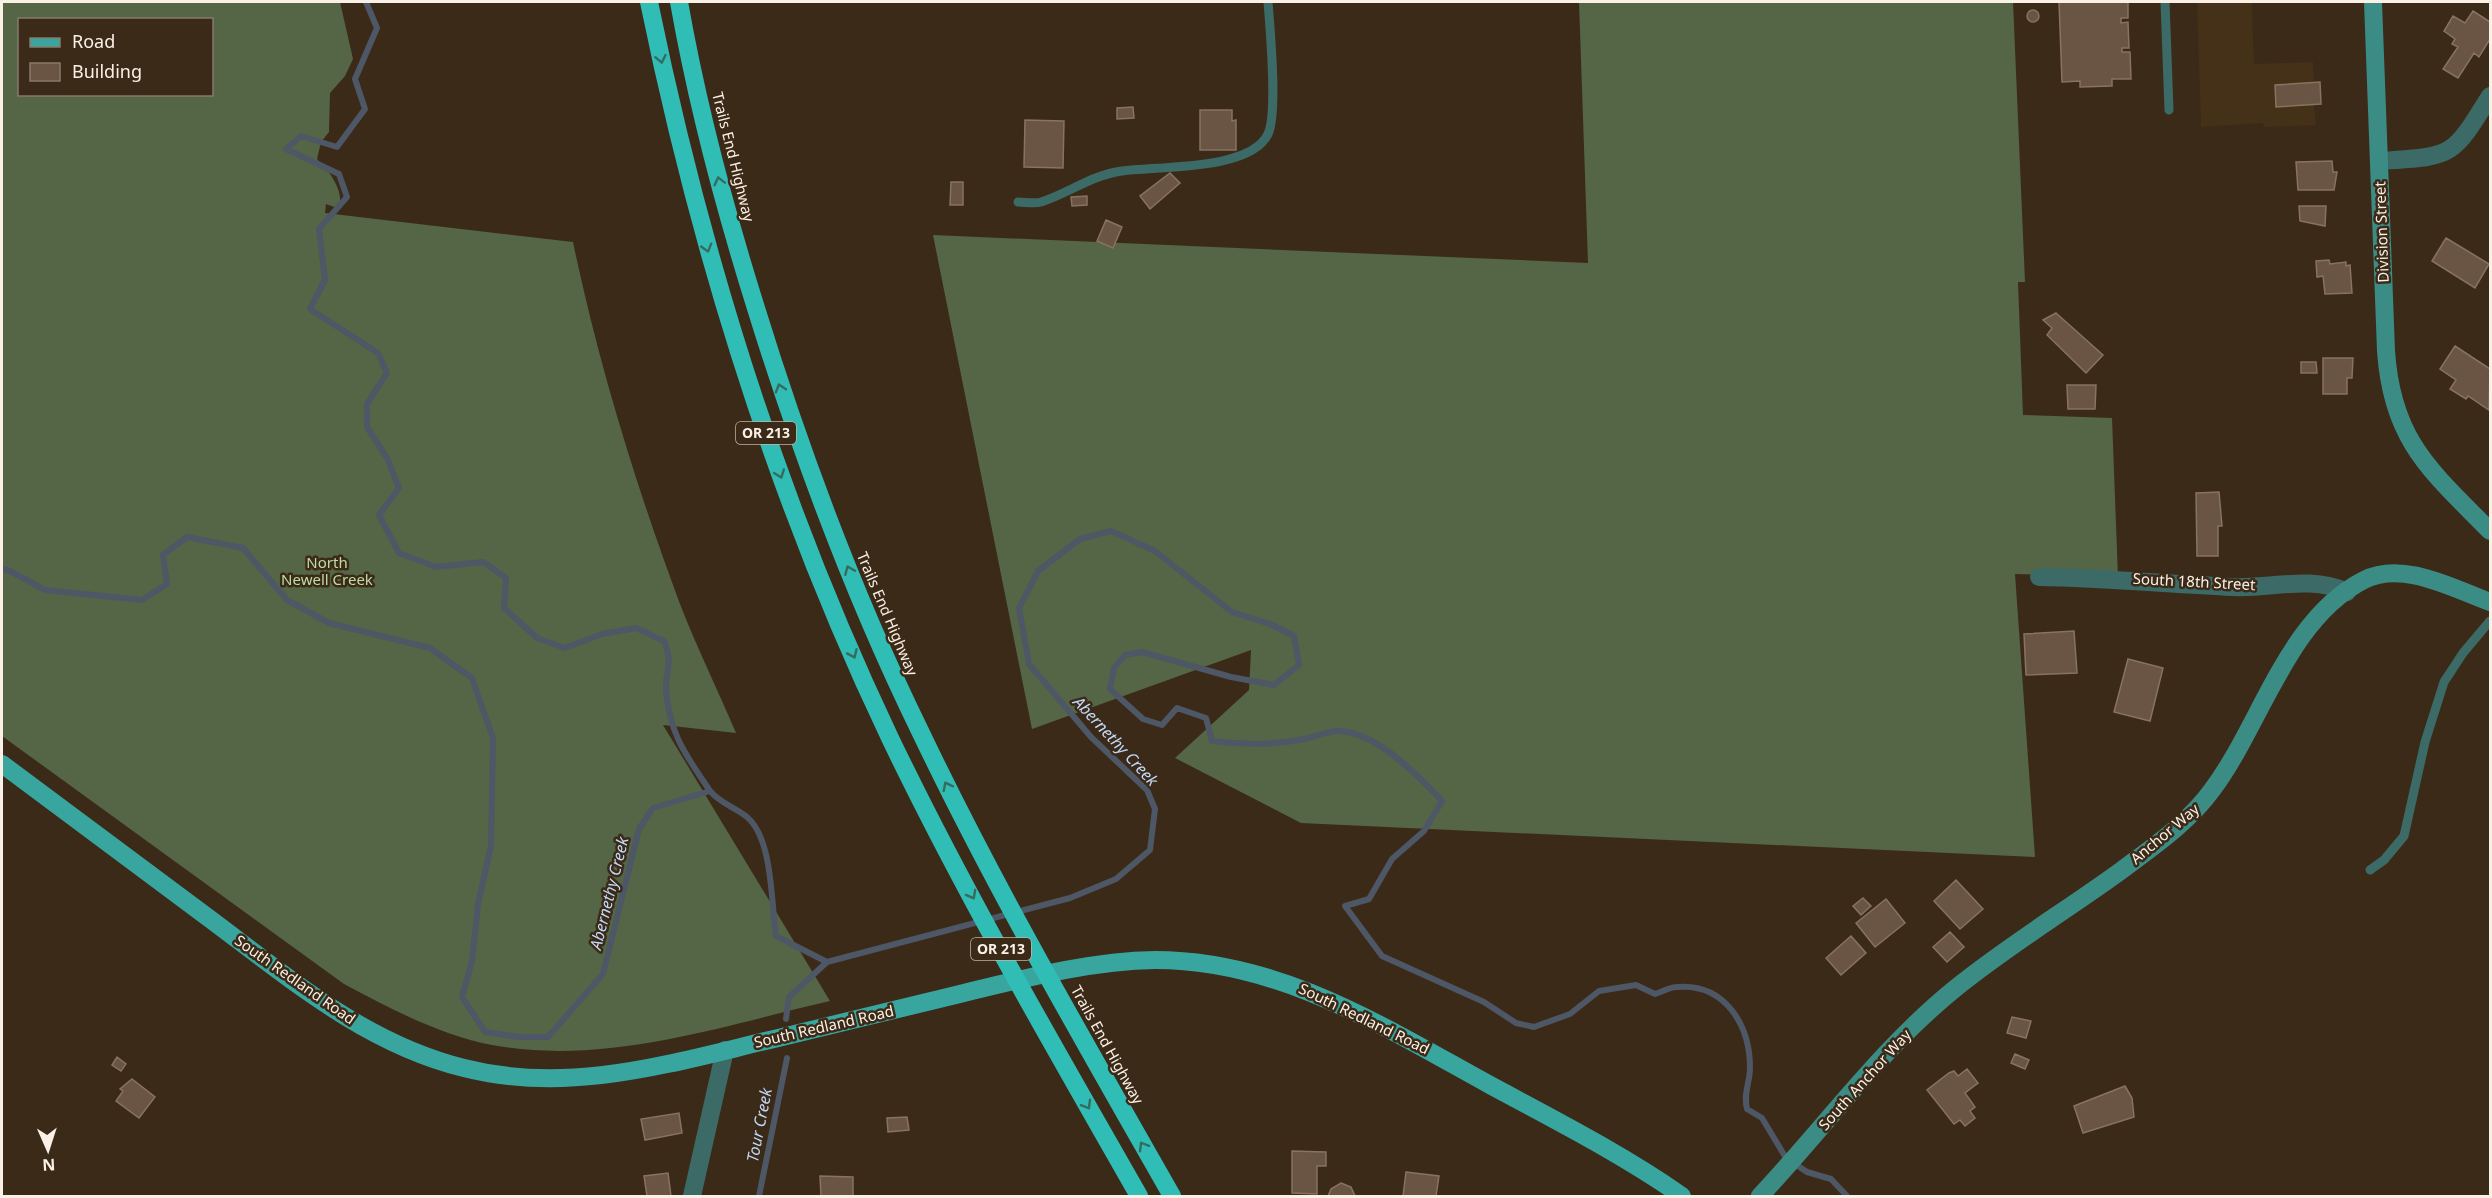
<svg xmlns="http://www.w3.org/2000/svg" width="2492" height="1198" font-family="'Noto Sans',sans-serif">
<rect width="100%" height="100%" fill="#3b2a18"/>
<path fill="#453018" d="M2197 2H2252L2254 64 2313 62 2314 82H2320L2321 104 2314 105 2316 125 2264 127 2263 123 2201 127Z"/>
<path fill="#546645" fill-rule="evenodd" d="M2 2H340L353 59 345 76 330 93 329 132 321 142 317 159C331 173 343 189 340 209L326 204 325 213 573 242C599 366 636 486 680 604 697 648 718 690 736 733L663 725 830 1001C721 1026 605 1066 492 1045 440 1035 391 1009 344 984L2 736ZM20 20H212V94H20Z
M1579 2H2013L2025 282H2018L2023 415 2112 418 2118 577 2015 574 2035 857 1301 823 1175 758 1249 690 1251 650 1032 729 933 235 1588 263Z"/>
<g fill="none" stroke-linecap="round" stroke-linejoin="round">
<path stroke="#4d5765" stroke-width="6" d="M366 2 377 28 355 79 365 109 337 147 301 136 286 149 339 174 347 197 319 229 325 280 310 309 378 353 387 373 367 404V427L387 458 399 488 379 515 399 553 436 567 483 562 506 578 504 608 537 638 565 648 602 634 636 628 664 641C674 668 665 667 666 690 670 736 686 755 710 791
M2 569 10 571 45 590 142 600 167 584 163 555 187 537 243 548 287 600 329 623 430 648 472 678 493 738 491 846 478 904 472 961 462 997 485 1032 518 1037H548L603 974 639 829 653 808 710 791C721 804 735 807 747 817 773 839 771 903 776 936L827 962 1070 898 1116 879 1150 850 1155 809 1147 790 1091 737 1029 664 1019 608 1038 571 1080 539 1111 531 1155 551 1232 612 1270 624 1294 636 1299 665 1274 685 1231 677 1142 652 1125 655 1114 668 1110 689 1143 719 1162 725 1177 708 1206 718 1212 741C1242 745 1274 745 1304 739 1314 737 1325 732 1336 731 1373 729 1418 775 1442 801L1424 831 1392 859 1369 899 1345 906 1382 956 1484 1002 1516 1023 1534 1027 1570 1014 1599 991 1636 985 1655 994C1661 992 1670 987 1677 987 1725 983 1750 1025 1750 1068 1750 1082 1743 1094 1747 1109L1762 1118 1786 1158 1807 1172 1831 1179 1847 1196
M786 1019 789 997 827 962
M759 1196 787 1058"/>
</g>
<path fill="#6a5544" stroke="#887260" stroke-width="1.5" d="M2059 2H2128V18H2121V23L2128 22 2129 48H2122V52H2130L2131 79H2112V86L2080 87V81L2062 82Z
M2027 16a6 6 0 1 1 12 0a6 6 0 1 1-12 0Z
M2473 11 2490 22V39L2479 57 2474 53 2458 78 2443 69 2458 47 2452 44 2455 39 2444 31 2453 16 2465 23Z
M2320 82 2321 104 2276 107 2275 85Z
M1133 107 1134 118 1117 119V108Z
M1200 110H1232V121L1236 120V150H1200Z
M1025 120 1064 121 1063 168 1024 167Z
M2332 161 2333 172H2337L2334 190H2298L2296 162Z
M1170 173 1180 183 1150 209 1140 196Z
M951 182H963V205H950Z
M1087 196V205L1072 206 1071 197Z
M2299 206H2326L2325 226 2300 221Z
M1106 220 1122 227 1113 248 1097 241Z
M2446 238 2489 264 2475 288 2432 261Z
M2329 260 2330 264 2346 262V266L2350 265 2352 293 2325 294 2323 276 2317 277 2316 261Z
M2056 313 2103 355 2086 373 2047 335 2052 328 2043 320Z
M2455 346 2490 369 2489 410 2468 396 2466 399 2450 389 2456 380 2440 369Z
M2323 358H2353L2352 378H2347V394H2323Z
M2301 362H2316L2317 373H2301Z
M2067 385H2096L2095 409H2068Z
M2219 492 2222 526H2218V556H2197L2196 493Z
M2074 631 2077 673 2026 675 2024 634Z
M2128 659 2163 668 2150 721 2114 712Z
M1956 880 1983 909 1960 929 1934 901Z
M1863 898 1871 906 1861 915 1853 906Z
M1886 899 1905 923 1875 947 1856 923Z
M1950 932 1964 947 1947 962 1933 947Z
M1851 936 1866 953 1841 975 1826 958Z
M2012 1017 2031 1021 2026 1038 2007 1033Z
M2015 1054 2029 1060 2025 1069 2011 1063Z
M117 1057 126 1064 121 1071 112 1065Z
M1967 1069 1978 1083 1965 1093 1975 1107 1970 1111 1975 1118 1965 1126 1960 1120 1954 1124 1927 1090 1949 1073 1954 1071 1958 1076Z
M132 1079 155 1097 139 1118 116 1101 123 1091 120 1089Z
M2125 1086 2132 1098 2134 1117 2083 1133 2074 1106Z
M679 1113 682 1133 645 1140 641 1119Z
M907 1117 909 1130 888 1132 887 1118Z
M1292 1151 1326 1152V1166H1317V1194L1292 1193Z
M1406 1172 1439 1176 1436 1196H1403Z
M668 1173 671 1196H647L644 1176Z
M820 1176 853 1177V1196H821Z
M1341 1183 1351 1187 1355 1196H1328L1331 1189Z"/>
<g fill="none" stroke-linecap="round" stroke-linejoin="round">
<path stroke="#3c6b67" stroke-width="9" d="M2165 2 2169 110
M1018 202C1025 202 1034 204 1041 202 1069 193 1092 175 1122 171 1157 166 1251 171 1268 134 1278 113 1270 28 1268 2
M2370 870 2384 860 2404 836 2425 742 2444 682 2463 653 2490 621"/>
<path stroke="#3c6b67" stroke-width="18" d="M2380 161C2453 156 2451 159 2490 96
M2039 577C2104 578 2168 584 2233 587 2272 589 2309 575 2347 592
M692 1196 725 1050"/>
<path stroke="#3c8c86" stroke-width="18" d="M2373 2 2386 351C2392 441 2431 471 2490 531
M1760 1196C1825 1127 1882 1047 1957 987 2009 945 2067 910 2122 870 2154 846 2188 823 2212 790 2261 725 2287 619 2364 580 2403 560 2454 589 2490 602"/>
<path stroke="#38a69f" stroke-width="18" d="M2 764C71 815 140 867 210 919 289 978 366 1044 464 1068 570 1095 671 1063 774 1039 837 1024 900 1009 964 993 1026 978 1091 961 1155 960 1280 960 1384 1027 1490 1085 1555 1120 1622 1154 1682 1196"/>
<path stroke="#30bdb5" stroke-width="18" d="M649 2C701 256 778 503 890 738 965 894 1053 1045 1139 1196
M679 2C697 104 724 206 755 305 800 451 853 594 920 731 996 890 1085 1043 1172 1196"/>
</g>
<defs><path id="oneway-chevron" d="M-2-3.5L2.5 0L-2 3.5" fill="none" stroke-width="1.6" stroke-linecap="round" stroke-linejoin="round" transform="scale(1.5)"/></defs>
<g stroke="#366c5f">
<use href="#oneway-chevron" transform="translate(661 59) rotate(78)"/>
<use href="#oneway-chevron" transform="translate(719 181) rotate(-104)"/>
<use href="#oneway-chevron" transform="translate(707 248) rotate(74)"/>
<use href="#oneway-chevron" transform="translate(780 388) rotate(-107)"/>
<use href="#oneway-chevron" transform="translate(780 474) rotate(70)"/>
<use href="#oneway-chevron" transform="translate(849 570) rotate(-113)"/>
<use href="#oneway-chevron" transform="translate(853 654) rotate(66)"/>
<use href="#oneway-chevron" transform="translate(947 786) rotate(-117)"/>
<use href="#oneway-chevron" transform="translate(972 895) rotate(61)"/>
<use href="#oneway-chevron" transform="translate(1087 1105) rotate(60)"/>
<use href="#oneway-chevron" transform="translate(1143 1146) rotate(-120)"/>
</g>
<g text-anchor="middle" stroke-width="5" stroke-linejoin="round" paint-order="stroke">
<g fill="#3b2a18" stroke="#c1b5a8" stroke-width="1.5">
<rect x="736" y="422" width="60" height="22" rx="4.5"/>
<rect x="971" y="938" width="60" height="22" rx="4.5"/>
</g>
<g font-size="14" font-weight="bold" fill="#fbf0e5">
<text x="766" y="438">OR 213</text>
<text x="1001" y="954">OR 213</text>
</g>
<g font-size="15" fill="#fbf0e5" stroke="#3b2a18">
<text transform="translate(733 157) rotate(76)" y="5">Trails End Highway</text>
<text transform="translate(2382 232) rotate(-92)" y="5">Division Street</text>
<text transform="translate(2194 582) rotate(3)" y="5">South 18th Street</text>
<text transform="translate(887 614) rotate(67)" y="5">Trails End Highway</text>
<text transform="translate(2165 834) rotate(-40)" y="5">Anchor Way</text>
<text transform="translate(295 980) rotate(35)" y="5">South Redland Road</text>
<text transform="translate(1364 1019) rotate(26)" y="5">South Redland Road</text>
<text transform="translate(824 1027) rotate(-13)" y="5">South Redland Road</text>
<text transform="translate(1107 1045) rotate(61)" y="5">Trails End Highway</text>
<text transform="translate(1865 1080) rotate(-48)" y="5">South Anchor Way</text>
</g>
<g font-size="15" fill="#bddda3" stroke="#3b2a18">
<text x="327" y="568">North<tspan x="327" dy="17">Newell Creek</tspan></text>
</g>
<g font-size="16" font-style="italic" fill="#c1d9f9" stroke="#3b2a18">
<text transform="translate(1116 741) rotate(47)" y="6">Abernethy Creek</text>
<text transform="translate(609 893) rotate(-76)" y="6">Abernethy Creek</text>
<text transform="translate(759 1125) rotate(-79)" y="6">Tour Creek</text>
</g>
</g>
<rect width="2492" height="1198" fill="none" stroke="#fbf0e5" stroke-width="6"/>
<rect x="18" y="18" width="195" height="78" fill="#3b2a18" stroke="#88796a" stroke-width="1.5"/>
<rect x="30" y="38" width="30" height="9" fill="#38a69f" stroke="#88796a" stroke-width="1.5"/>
<text x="72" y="48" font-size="18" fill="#fbf0e5">Road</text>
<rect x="30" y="63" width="30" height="18" fill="#6a5544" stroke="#88796a" stroke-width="1.5"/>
<text x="72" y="78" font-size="18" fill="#fbf0e5">Building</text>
<g transform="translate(48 1150) rotate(177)" stroke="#3b2a18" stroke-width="4.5" paint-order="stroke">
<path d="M0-4.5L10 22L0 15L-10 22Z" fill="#fbf0e5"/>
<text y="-9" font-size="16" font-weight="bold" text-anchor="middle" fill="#fbf0e5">N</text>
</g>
</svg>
